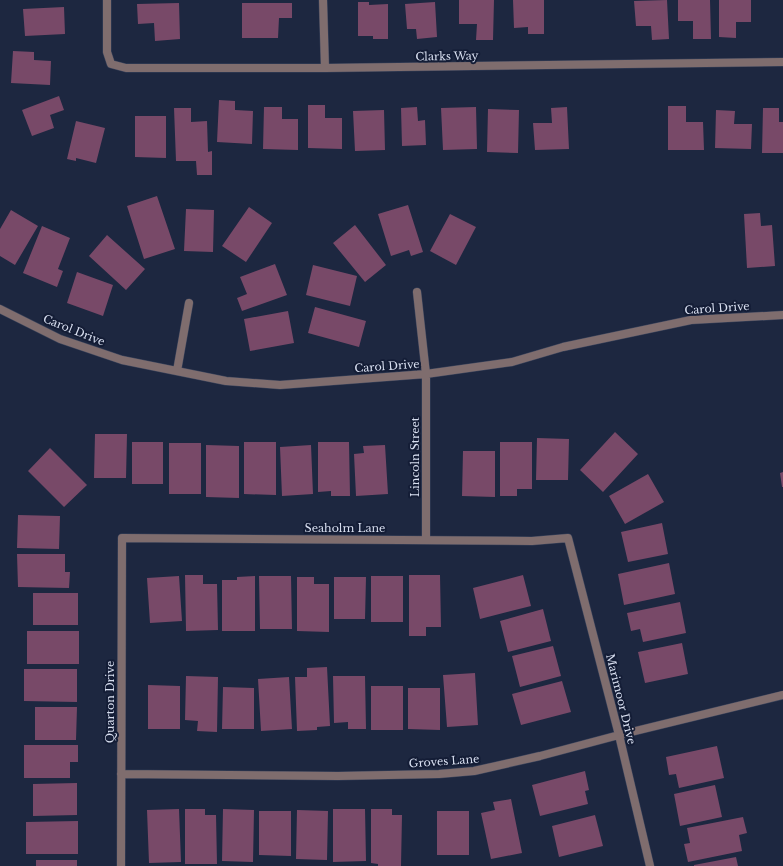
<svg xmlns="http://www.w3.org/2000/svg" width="783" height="866" font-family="'Libre Baskerville',serif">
<rect width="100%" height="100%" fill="#1d2740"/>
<path fill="#784968" d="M459 0H494L493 40H476L477 24H459Z
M513 0H544V34H528V27L514 28Z
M667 0 669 39 652 40 651 26H636L634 1Z
M678 0H710L711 39H693V21H678Z
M719 0H751V22H736V38L719 37Z
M358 2H369V5L388 4V39H373V36H358Z
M435 2 437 37 417 39 416 29H407L405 4Z
M179 3 180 39 155 41 154 23 138 24 137 4Z
M242 3H292V18H279L278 38H242Z
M64 7 65 34 25 36 23 9Z
M13 51 34 52V60L51 61 50 85 11 83Z
M59 96 64 110 50 115 54 128 32 136 22 110Z
M219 100 235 101V110L253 111 252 144 217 142Z
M308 105H325V118H342V149L308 148Z
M668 106H686V122H703L704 150H668Z
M264 107H282V119H298V150L263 149Z
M417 107 418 121 425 120 426 145 402 146 401 108Z
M476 107 477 149 443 150 441 108Z
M567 107 569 149 535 150 533 123H552L551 108Z
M174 108H191V122L207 121 208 152 212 151V175H197L196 161H176Z
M763 108H779V122H783V153H762Z
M488 109 519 110 518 153 487 152Z
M384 110 385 150 355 151 353 111Z
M716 110 735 111 734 124H752L751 149 715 148Z
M135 116H166V158L135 157Z
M76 121 105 128 96 163 76 158V161L67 159Z
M157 196 175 249 144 259 127 206Z
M408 205 423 252 411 256 409 250 391 256 378 214Z
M249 207 272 223 246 262 222 246Z
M186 209 214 210 213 252 184 251Z
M11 210 38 226 15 265 0 256V229Z
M760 213 761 226 772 225 775 266 747 268 744 214Z
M450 214 476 227 456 265 430 251Z
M355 225 386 265 365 282 333 243Z
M42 226 70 238 58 269 63 271 57 287 23 273Z
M107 235 145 269 126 290 89 256Z
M275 264 287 295 242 311 237 298 247 294 240 277Z
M313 265 357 276 350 306 306 295Z
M77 272 113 285 103 316 67 303Z
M315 307 366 321 359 347 308 333Z
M288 311 294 343 250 351 244 319Z
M615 432 638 454 603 492 580 470Z
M95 434H127L126 478H94Z
M537 438 569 439 568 480H536Z
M132 442H163V484H132Z
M244 442H276V495L244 494Z
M318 442H349L350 496H331V491L318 492Z
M500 442H532V489H517V496H500Z
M169 443H201V494H169Z
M206 445 239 446V498L206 497Z
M311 445 313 494 282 496 280 447Z
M385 445 388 494 356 496 354 454 364 453 363 446Z
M50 448 87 485 64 507 28 471Z
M463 451H495V497L462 496Z
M783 472V487H782L780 473Z
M648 474 664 502 625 524 609 496Z
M18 515 60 516 59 549 17 548Z
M662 523 668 554 628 562 621 532Z
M17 554H65V572H70L69 588 18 587Z
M669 563 675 594 624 605 618 574Z
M185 575H203V584H217L218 630 186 631Z
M409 575H440L441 627H426V636H409Z
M523 575 531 606 480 619 473 588Z
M179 576 182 621 150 623 147 578Z
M255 576V631H222V580H237V577Z
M259 576H291L292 629H260Z
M371 576H403V622H371Z
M297 577H314V584H329V632L297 631Z
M334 577H366L365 619H334Z
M33 593H78V625H33Z
M680 602 686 633 643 642 640 629 631 631 627 613Z
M543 609 551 641 508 652 500 621Z
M27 631H79V664H27Z
M682 643 688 674 645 683 638 652Z
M553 646 561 676 520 687 512 656Z
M327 667 330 726 317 727V730L297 731 295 677H307V668Z
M24 669H77V702L24 701Z
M475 673 478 725 447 727 443 675Z
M186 676 218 677 217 732 197 731 198 721 185 720Z
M333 676H365L366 729H348V722L334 723Z
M289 677 292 729 261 731 258 679Z
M562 681 571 712 521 725 512 694Z
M148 685 180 686V729H148Z
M371 686H403V730H371Z
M223 687 254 688V729H222Z
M408 688H440V730L408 729Z
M35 707H77L76 740H35Z
M24 745H78V762H70V778H24Z
M717 746 724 778 679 788 676 774 669 775 666 757Z
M585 771 589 790 585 791 588 804 540 816 532 785Z
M77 783V815L33 816V784Z
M715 785 722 817 680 826 674 794Z
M511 799 522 853 491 859 481 813 495 810 493 802Z
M179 809 181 862 149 863 147 810Z
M185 809H205V815H216L217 864H185Z
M223 809 254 810 253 862 222 861Z
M333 809H365L366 861 333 862Z
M371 809H392V815H402L401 866H378V864L371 863Z
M297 810 328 811 327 860 296 859Z
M259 811H291V856L259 855Z
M437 811H469V855H437Z
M595 815 603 846 559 857 552 826Z
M743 817 747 833 739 835 742 851 688 862 684 844 690 843 687 828Z
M78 821V854H26V822Z
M736 857 738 866H694V865Z
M36 860H77V866H36Z"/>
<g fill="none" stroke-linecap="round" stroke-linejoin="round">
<defs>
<path id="minor" d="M107 0V52L111 64 126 68H325L783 62
M323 0 325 68
M417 292 426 374V540
M0 309 60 339 122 360 226 381 280 385 426 374 512 362 563 347 691 320 783 315
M177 371 189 303
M121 774 338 776 439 774 474 771 540 756 619 735 783 695
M121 866 122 538 532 541 568 538 619 735 650 866"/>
</defs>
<use href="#minor" stroke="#3b445c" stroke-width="9"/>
<use href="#minor" stroke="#7f6d6e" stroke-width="8"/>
</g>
<g text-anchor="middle" stroke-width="4" stroke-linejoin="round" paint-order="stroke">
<g font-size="11" fill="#d8dff0" stroke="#141d36">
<text transform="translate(447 56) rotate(-1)" y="4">Clarks Way</text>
<text transform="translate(717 308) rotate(-4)" y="4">Carol Drive</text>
<text transform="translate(74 330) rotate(22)" y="4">Carol Drive</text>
<text transform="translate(387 366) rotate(-4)" y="4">Carol Drive</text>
<text transform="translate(415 457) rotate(-90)" y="4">Lincoln Street</text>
<text x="345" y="532">Seaholm Lane</text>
<text transform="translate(621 699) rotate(76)" y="4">Marimoor Drive</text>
<text transform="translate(110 702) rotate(-90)" y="4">Quarton Drive</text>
<text transform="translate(444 761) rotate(-4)" y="4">Groves Lane</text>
</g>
</g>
</svg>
